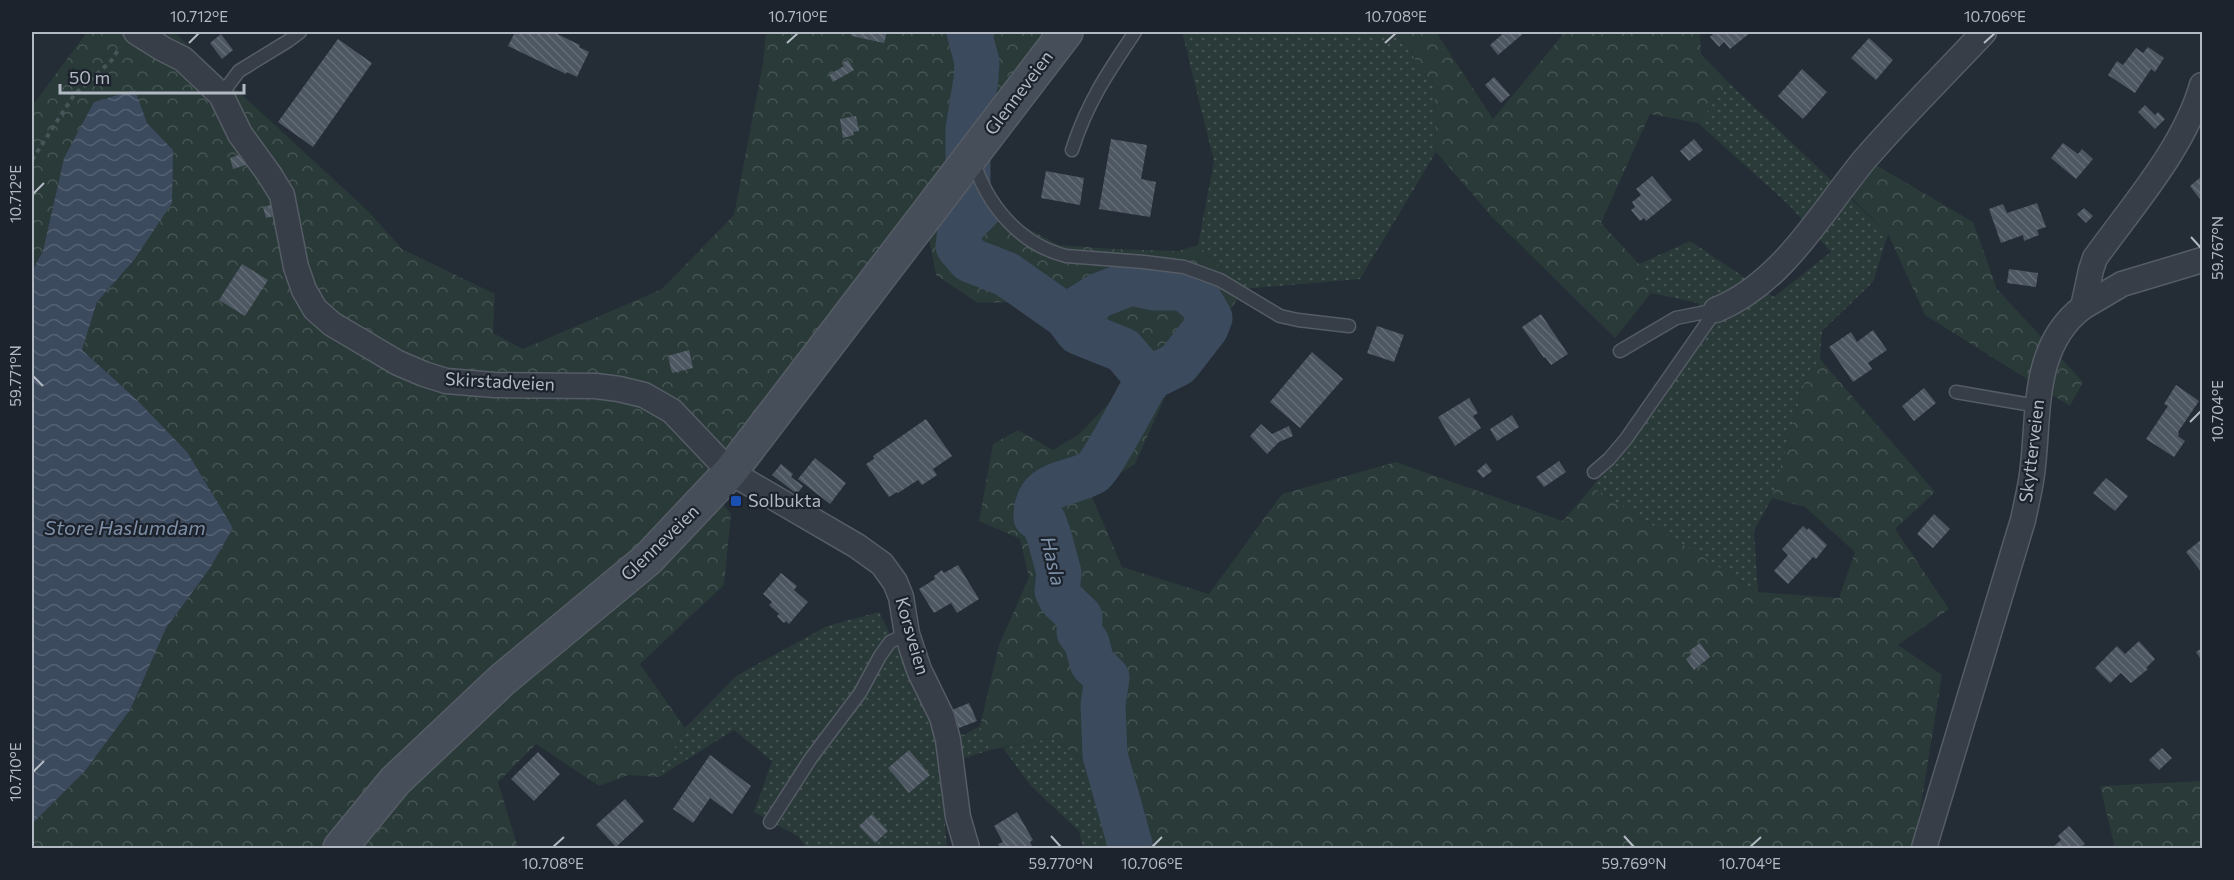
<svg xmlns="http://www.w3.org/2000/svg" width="2234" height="880" font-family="Commissioner,sans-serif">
<defs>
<pattern id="grass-dots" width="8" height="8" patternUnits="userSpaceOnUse" patternTransform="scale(1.5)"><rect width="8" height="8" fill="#293a39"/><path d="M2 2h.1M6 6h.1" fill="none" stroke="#465454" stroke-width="1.8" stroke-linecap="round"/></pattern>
<pattern id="forest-crowns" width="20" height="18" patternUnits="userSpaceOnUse" patternTransform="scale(1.5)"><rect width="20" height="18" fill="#293a39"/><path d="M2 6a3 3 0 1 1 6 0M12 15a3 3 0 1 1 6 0" fill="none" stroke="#465454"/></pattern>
<pattern id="water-waves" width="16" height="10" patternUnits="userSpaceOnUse" patternTransform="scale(1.5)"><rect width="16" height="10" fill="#3c4a5d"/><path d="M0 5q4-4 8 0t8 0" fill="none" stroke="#566273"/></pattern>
<pattern id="building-back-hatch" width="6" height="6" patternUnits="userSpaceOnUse" patternTransform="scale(1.5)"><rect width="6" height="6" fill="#4d5762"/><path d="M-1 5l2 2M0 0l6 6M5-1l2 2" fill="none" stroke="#646d77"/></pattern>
</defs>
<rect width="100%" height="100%" fill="#242c36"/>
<path fill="url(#grass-dots)" d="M1182 32H1397L1434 87 1436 152 1360 279 1243 289 1198 245 1214 161Z
M1729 83 1888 234 1873 282 1822 331 1820 359 1806 377 1772 498 1754 531 1758 592 1592 487 1671 387 1710 332 1698 303 1651 293 1639 264 1690 241 1774 297 1831 252 1789 205 1698 123Z
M879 612 933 720 963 735 980 726 990 750 940 766 947 848H807L799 837 754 812 772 761 734 730 659 777 685 728 736 676 827 626Z
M1052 738 1106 778 1144 848H1083L1079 831 1031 786 1003 748Z"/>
<path fill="url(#forest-crowns)" d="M87 32H174L369 212 402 249 495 294 493 333 523 349 662 289 734 215 763 63 766 32H1050L714 464 707 484 731 514 724 585 640 664 685 728 659 777 629 775 599 786 536 744 498 782 518 848H32V824L85 771 130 710 166 627 210 568 233 528 137 400 82 350 97 302 134 260 173 150 147 123 135 90 64 158 43 251 32 271V106Z
M1397 32H1436L1493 119 1565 32H1700L1701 54 1729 83 1698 123 1650 114 1601 223 1639 264 1651 293 1615 338 1492 217 1436 152 1434 87Z
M1876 165 1973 222 1997 289 2083 382 2070 406 1925 315 1888 234 1848 194Z
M969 188 1008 218 1059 245 1113 249 1178 251 1198 245 1243 289 1225 319 1168 390 1135 464 1090 492 1122 567 1209 594 1282 494 1396 462 1563 521 1592 487 1758 592 1839 598 1855 552 1805 507 1772 498 1806 377 1820 359 1935 492 1895 529 1949 609 1898 645 1942 675 1918 824 1939 848H1144L1106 778 1052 738 990 750 980 726 999 645 1029 577 1020 539 979 521 993 444 1018 430 1053 450 1078 435 1131 381 1113 359 1014 302 978 303 936 275 929 239Z
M2202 781V848H2115L2100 786Z"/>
<path fill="url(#water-waves)" d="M135 90 147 123 173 150 172 203 134 260 97 302 82 350 137 400 187 452 233 528 210 568 166 628 130 710 85 771 32 824V271L43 251 64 158 94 102Z"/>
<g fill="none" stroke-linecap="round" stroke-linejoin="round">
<path stroke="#3c4a5d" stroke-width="45" d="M969 32 977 62 976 79 968 129V194L979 209 960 228 958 246 970 260 1006 274 1066 316 1078 332 1123 350 1148 379C1140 393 1101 467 1093 472 1069 486 1036 480 1036 517L1044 522 1049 536 1059 573 1057 591 1061 599 1080 617 1079 632 1087 643 1092 663 1107 678 1103 705 1105 755 1131 848
M1066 316 1100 295 1131 283 1154 288H1184L1200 301 1210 318 1206 328 1178 364 1148 379"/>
</g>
<path fill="url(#building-back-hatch)" d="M515 32H553L580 45 579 47 589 52 577 77 567 72 566 74 508 46Z
M853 32H887L884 43 852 36Z
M1505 32H1525L1498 55 1490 45Z
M1715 32H1748L1750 33 1730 49 1724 42 1719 47 1710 37Z
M221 34 233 50 222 59 210 43Z
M1869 38 1893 60 1876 80 1851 58Z
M338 39 372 63 313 147 278 122Z
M2148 47 2164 58 2155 72 2151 69 2135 93 2108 75 2117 61 2123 65 2136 48 2143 53Z
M848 60 854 70 833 82 829 75 844 66 842 63Z
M1802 69 1827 92 1803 119 1778 96Z
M1494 77 1510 95 1501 103 1485 85Z
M2145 105 2155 115 2158 112 2165 119 2155 129 2138 112Z
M856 116 859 131 853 132 854 135 843 138 840 119Z
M1111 139 1147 145 1141 179 1156 182 1150 217 1099 209Z
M1694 139 1703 150 1689 161 1680 151Z
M2063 143 2078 154 2082 149 2093 159 2076 179 2051 158Z
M242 154 246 165 233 169 230 158Z
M1046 171 1084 178 1080 205 1041 198Z
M1652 176 1672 200 1646 221 1644 218 1640 221 1631 210 1635 207 1632 202 1641 195 1636 189Z
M2202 176V202L2190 186Z
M2037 203 2046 227 2037 230 2039 235 2024 241 2023 235 2001 243 1989 209 2003 204 2007 213Z
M275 204 278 215 266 218 263 207Z
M2084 208 2093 216 2086 223 2077 214Z
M242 264 268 280 245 316 219 300Z
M2009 269 2038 273 2036 287 2007 283Z
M1541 314 1568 354 1551 365 1545 357 1544 358 1522 327Z
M1377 326 1404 335 1394 362 1367 353Z
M1873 330 1887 350 1868 363 1872 369 1853 382 1829 347 1851 332 1857 342Z
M689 350 693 368 672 373 668 356Z
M1312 352 1343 379 1300 428 1270 402Z
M2176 385 2199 401 2178 432 2179 434 2178 436 2185 441 2174 457 2146 439 2168 406 2164 404Z
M1924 388 1936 403 1914 421 1902 406Z
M1469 398 1478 413 1473 416 1481 428 1455 446 1438 417Z
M1512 415 1519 427 1497 441 1490 429Z
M926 419 952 456 933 469 937 475 922 485 918 480 898 493 897 492 889 497 866 464 874 459 873 456Z
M1261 424 1272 434 1289 426 1293 436 1279 442 1267 454 1250 436Z
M815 458 846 483 830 504 798 479Z
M1559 461 1566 472 1544 487 1536 477Z
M1486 463 1492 471 1483 478 1477 471Z
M781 464 793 474 791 477 803 486 797 494 772 475Z
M2106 478 2128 496 2115 511 2093 493Z
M1934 514 1950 529 1933 548 1917 534Z
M1803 526 1807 530 1809 528 1827 545 1816 559 1813 557 1788 584 1774 571 1788 555 1782 549Z
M2202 539V573L2186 552Z
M958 565 979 599 957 613 951 603 934 613 919 589 935 579 934 576 942 570 944 573Z
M781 573 797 586 794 590 808 602 789 624 786 621 784 623 777 616 779 614 769 605 772 602 763 594Z
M2139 641 2155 659 2146 668 2148 669 2131 683 2121 673 2110 683 2095 668 2117 646 2125 654Z
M1700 643 1710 657 1694 670 1686 659 1692 654 1689 651Z
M2202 648V661L2196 652Z
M969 703 977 721 959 728 952 710Z
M2162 748 2172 758 2159 770 2149 760Z
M909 750 930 775 909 793 888 768Z
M538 752 560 774 534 801 511 779Z
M710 755 751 786 732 814 710 798 693 823 673 809Z
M625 799 644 821 616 847 596 825Z
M1017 812 1033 840 1030 842 1033 848H1001L998 844 1003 842 994 826Z
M872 814 888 831 875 843 859 826Z
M2069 826 2085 844 2080 848H2056L2054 846 2061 840 2058 836Z"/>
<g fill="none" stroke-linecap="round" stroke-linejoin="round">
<defs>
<path id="lane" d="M221 95 239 71 288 41 300 32
M1072 150C1087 103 1108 72 1135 32
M973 159C986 204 1019 244 1066 256L1144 262 1184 267 1220 280 1280 316 1298 320 1349 326
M1620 351 1676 318 1716 310
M1956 392 2037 406
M1594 472 1609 459 1626 439 1716 310
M770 822 811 758 860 693 880 656 890 642 907 634"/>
<path id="street" d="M136 32 163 49 183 59 221 95 240 134 269 174 282 195 296 267 304 290 315 309 332 324 398 363 424 374 446 381 495 385 596 386 619 389 644 395 672 411 730 472 857 546 882 564 895 582 901 597 907 634 919 670 942 717 948 740 958 817 967 848
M2083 307 2122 284 2202 260
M1716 310C1783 283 1821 212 1865 159 1903 115 1945 74 1984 32
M1924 848 2023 520C2026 505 2030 490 2032 474 2040 417 2030 347 2083 307L2091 270 2095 258C2133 205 2184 148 2202 85"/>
<path id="secondary" d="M340 848 395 781 502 680 648 559 730 472 1066 32"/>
</defs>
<use href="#lane" stroke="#555c65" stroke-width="15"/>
<use href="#street" stroke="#555c65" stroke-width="27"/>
<use href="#secondary" stroke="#555c65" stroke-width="36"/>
<path stroke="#465557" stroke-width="4" stroke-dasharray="4.5 4.5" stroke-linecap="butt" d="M32 160 74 95 111 61 120 47"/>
<use href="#lane" stroke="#373e47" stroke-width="12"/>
<use href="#street" stroke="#373e47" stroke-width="24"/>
<use href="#secondary" stroke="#464e59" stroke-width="33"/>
</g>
<path fill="none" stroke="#b2b9c3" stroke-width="2" d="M189 43 199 33M787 43 798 33M1385 43 1396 33M1984 43 1995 33M33 194 44 183M2191 237 2201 248M33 376 43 386M2190 422 2201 411M33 772 44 761M1051 836 1061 847M1624 836 1634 847M553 847 564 837M1152 847 1162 837M1750 847 1761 837"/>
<rect fill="#1a4fb4" stroke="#1d232c" stroke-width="2" x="730" y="495" width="12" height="12" rx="3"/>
<g text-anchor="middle" stroke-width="4.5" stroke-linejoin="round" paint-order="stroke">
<g font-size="18" fill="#b2b9c3" stroke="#1d232c">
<text transform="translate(1019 93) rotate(-53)" y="6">Glenneveien</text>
<text transform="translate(500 382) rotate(3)" y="6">Skirstadveien</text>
<text transform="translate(2032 451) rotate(-83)" y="6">Skytterveien</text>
<text transform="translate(660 543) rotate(-44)" y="6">Glenneveien</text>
<text transform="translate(912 636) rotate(74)" y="6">Korsveien</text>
</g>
<g font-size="18" fill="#b2b9c3" stroke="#1d232c" text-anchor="start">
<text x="748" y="507">Solbukta</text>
</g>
<g font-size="20" font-style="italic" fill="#7e90a8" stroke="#1d232c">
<text x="125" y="535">Store Haslumdam</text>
<text transform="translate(1053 561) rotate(77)" y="7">Hasla</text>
</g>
</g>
<rect width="2234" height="880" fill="none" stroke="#1d232c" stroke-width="66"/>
<path d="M60 84v9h184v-9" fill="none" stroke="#b2b9c3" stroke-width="3"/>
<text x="69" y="84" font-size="18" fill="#b2b9c3" stroke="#1d232c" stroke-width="4.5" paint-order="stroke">50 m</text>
<rect x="33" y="33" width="2168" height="814" fill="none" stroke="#b2b9c3" stroke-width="2"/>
<g font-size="15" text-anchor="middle" fill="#b2b9c3">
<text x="199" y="22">10.712°E</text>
<text x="798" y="22">10.710°E</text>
<text x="1396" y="22">10.708°E</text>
<text x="1995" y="22">10.706°E</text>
<text transform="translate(16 194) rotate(-90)" y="5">10.712°E</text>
<text transform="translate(2218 248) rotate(-90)" y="5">59.767°N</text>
<text transform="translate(16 376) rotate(-90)" y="5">59.771°N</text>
<text transform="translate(2218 411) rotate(-90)" y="5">10.704°E</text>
<text transform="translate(16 772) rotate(-90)" y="5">10.710°E</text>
<text x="553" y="869">10.708°E</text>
<text x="1061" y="869">59.770°N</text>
<text x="1152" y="869">10.706°E</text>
<text x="1634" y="869">59.769°N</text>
<text x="1750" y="869">10.704°E</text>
</g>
</svg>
